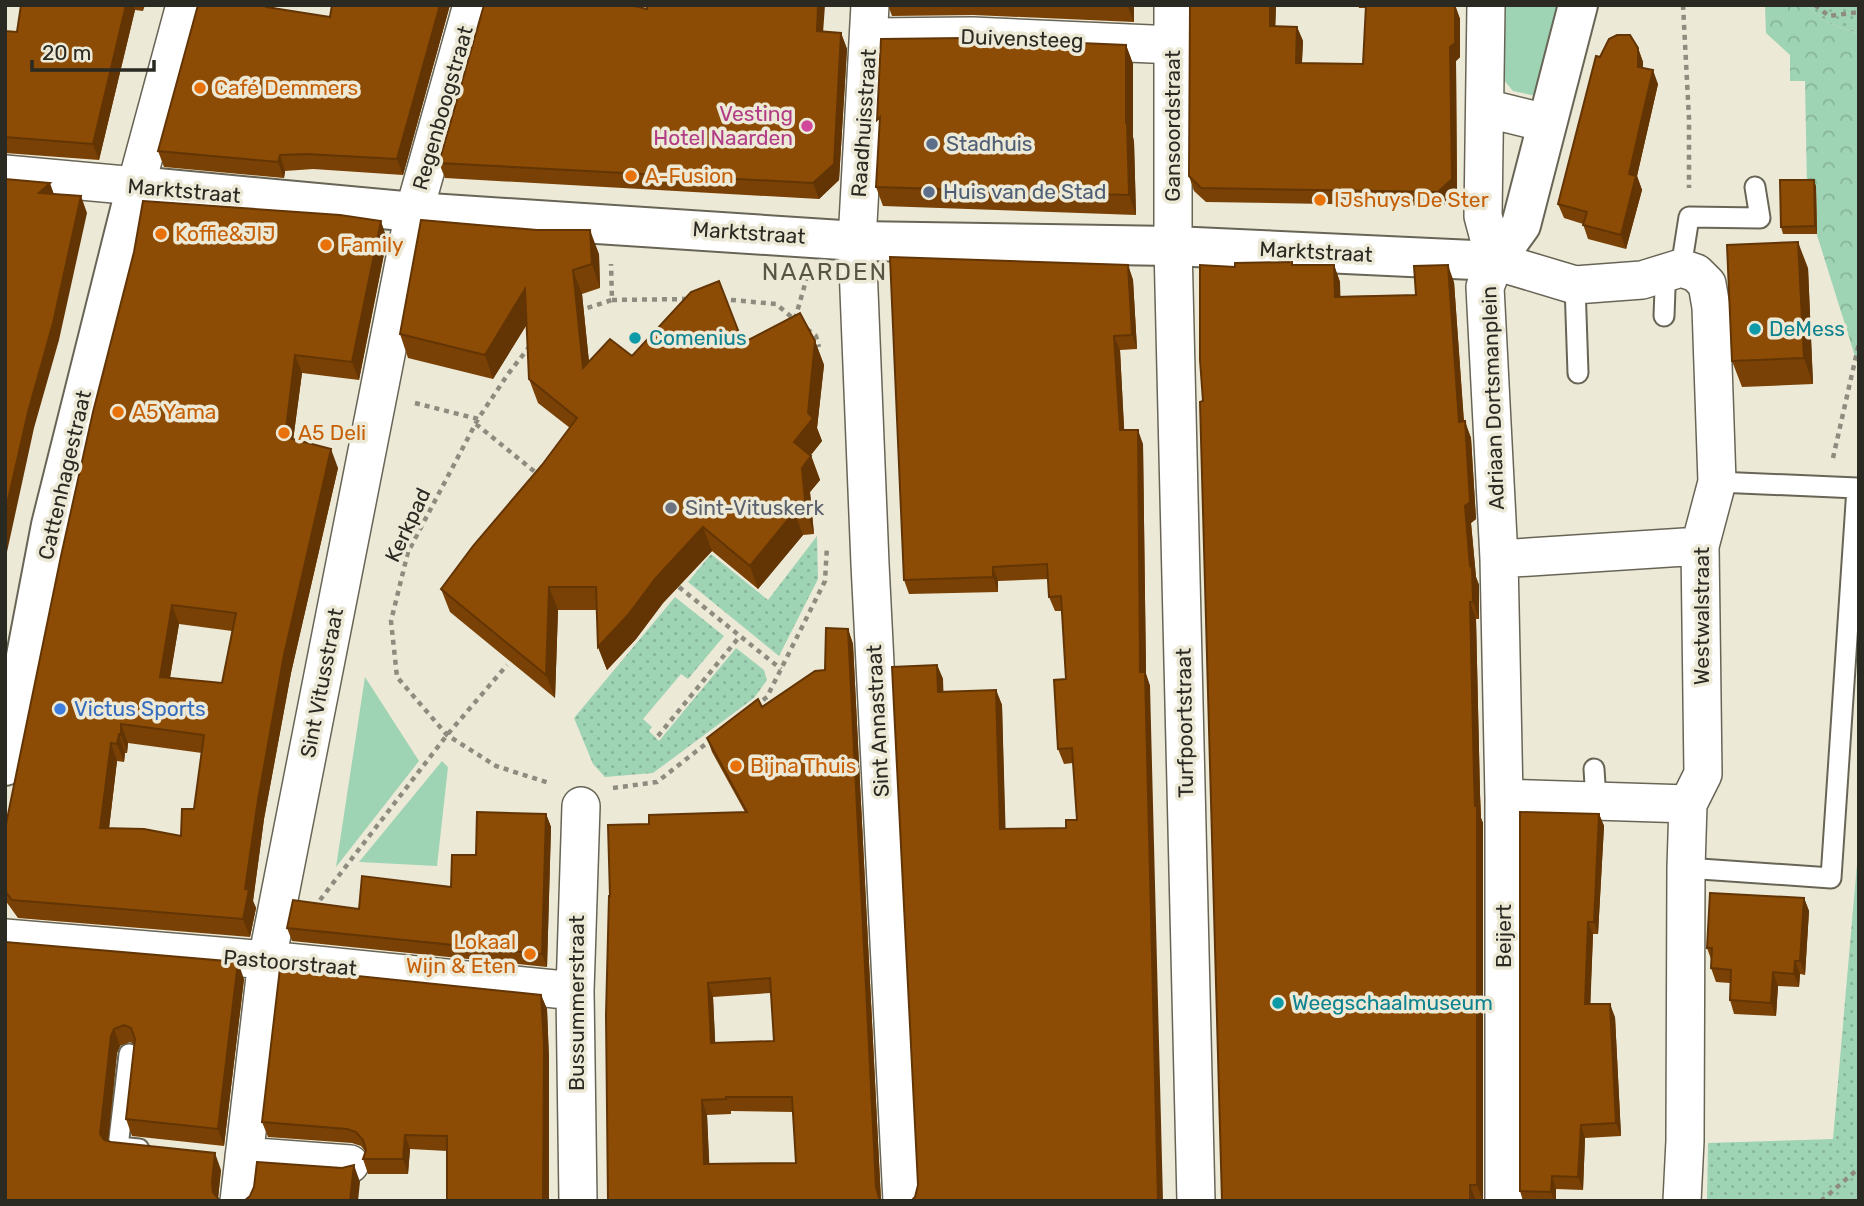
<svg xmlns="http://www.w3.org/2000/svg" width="1864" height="1206" font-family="Rubik,sans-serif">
<defs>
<pattern id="grass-dots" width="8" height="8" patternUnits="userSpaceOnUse" patternTransform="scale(1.75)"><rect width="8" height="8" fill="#9ed3b4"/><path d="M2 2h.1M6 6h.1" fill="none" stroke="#88b59a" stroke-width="1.8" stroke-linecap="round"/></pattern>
<pattern id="forest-crowns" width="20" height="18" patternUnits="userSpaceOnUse" patternTransform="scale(1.75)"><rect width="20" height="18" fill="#9ed3b4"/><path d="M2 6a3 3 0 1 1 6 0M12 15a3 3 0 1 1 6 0" fill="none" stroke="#88b59a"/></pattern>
</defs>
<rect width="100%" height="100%" fill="#ede9d7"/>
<path fill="url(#grass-dots)" d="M1805 5H1859V34L1828 23Z
M817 536 818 579 779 656 688 582 711 554 768 600Z
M675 597 724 636 688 679 681 674 643 719 652 727 649 731 659 741 736 648 764 670 767 680 754 698 653 773 605 777 593 764 574 718Z
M1859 841V1201H1707L1708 1143 1833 1139Z"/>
<path fill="url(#forest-crowns)" d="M1765 5H1805L1828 23 1859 34V369L1817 235 1816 187 1807 186 1805 81H1790V55L1766 33Z"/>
<path fill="#9ed3b4" d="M1501 5H1561L1536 96 1513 91 1503 79Z
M365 677 419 761 336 867Z
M442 761 448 767 437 866 359 862Z"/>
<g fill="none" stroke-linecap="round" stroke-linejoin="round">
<defs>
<path id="lane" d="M1681 268 1689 217 1760 218 1755 187
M1662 274 1665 289 1664 316
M1575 285 1578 373
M1594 769 1596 800
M1686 868 1831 878 1857 488 1717 482
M129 1054 118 1147 139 1149"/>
<path id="street" d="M870 5 857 241 870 564 902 1201
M1173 5V246L1196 1201
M1486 5 1483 216 1495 261
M870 37 972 36 1174 45
M1485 108 1546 123
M5 174 136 186 185 5
M1495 261 1575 285 1642 280 1681 268 1696 273 1707 284 1711 307 1717 482 1700 546 1703 774 1688 804 1686 868 1685 1141 1682 1201
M1495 261 1485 287 1499 559 1504 798 1688 804
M1499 559 1700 546
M5 938 267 960 575 991
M244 1156 350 1164
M239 1201 267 960 414 212 472 5
M578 1201 575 991 581 806
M1504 1201V798"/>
<path id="secondary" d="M5 766 51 525 136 186 414 212 857 241 1173 246 1495 261 1521 225 1578 5"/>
</defs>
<use href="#lane" stroke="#696556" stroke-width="23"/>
<use href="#street" stroke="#696556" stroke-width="40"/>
<use href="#secondary" stroke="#696556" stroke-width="42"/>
<path stroke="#8e8c7f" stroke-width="4.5" stroke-dasharray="5 5" stroke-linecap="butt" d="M1683 5 1689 119V188
M1815 5 1829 16 1859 12
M721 299 776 304 794 319
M612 300 688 299
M578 311 612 300 611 264
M795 319 807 277
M807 329 816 336 819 347
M530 346 508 374 478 419 408 552 391 621 397 677 447 735 496 766 549 783
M415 403 478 419
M476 424 540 476
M1833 458 1859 343
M679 587 781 669
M755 706 767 697 825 581 827 546
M658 736 740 636
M613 788 657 782 712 739
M320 900 447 735 507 665
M1821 1201 1859 1168"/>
<use href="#lane" stroke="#fff" stroke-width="19"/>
<use href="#street" stroke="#fff" stroke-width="37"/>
<use href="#secondary" stroke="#fff" stroke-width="38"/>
</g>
<path fill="#794105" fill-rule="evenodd" d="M21 5H145L143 11 135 10 99 160 5 153V31L17 32Z
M450 5 403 175 313 169 285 171 284 178 164 167 158 151 274 8 330 17Z
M888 5H1134V22L973 15 892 16Z
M1190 5H1276L1275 26 1297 27 1303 41 1302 63 1363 64 1366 8H1359L1358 5H1455L1460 19V57L1456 61 1457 193 1443 206 1206 202 1194 191 1189 176Z
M647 9 823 32 841 33 847 49 839 180 819 199 445 178 439 163Z
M1126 45 1133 64V137L1134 142 1136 215 883 206 876 187Z
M1638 48 1643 62V68L1658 84 1637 176 1642 190 1626 249 1588 239 1583 224 1564 218 1558 204 1600 57Z
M1814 180 1816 187 1817 234H1783L1781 227Z
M387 239 359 380 302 373 293 440 338 468 291 673 264 819 253 901 256 908 250 937 18 918 5 900V829L61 556ZM179 624 232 631 222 683 170 678ZM128 743 202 753 194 809 181 836 109 828 117 761 124 762 125 753H127Z
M599 254 600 288 582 294 589 362 742 343 815 341 824 365 817 428 822 441 811 455 820 480 810 492 814 534 803 535 758 589 712 551 663 603 636 639 607 670 598 647 597 610H558L555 698 450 612 441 589 542 465 570 428 538 403 529 379 527 324 493 379 408 358 400 334Z
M1128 265 1133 280 1137 349 1120 350 1124 430 1143 444 1146 674 1150 686 915 1197 918 1185 937 665 943 679V692L996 690 1002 705 1005 829 1066 828 1077 820 1073 763 1064 764 1058 749 1066 679 1062 611H1055L1049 597 1048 579 998 581V592L909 594 904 580Z
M1293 265H1334L1340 282V296L1416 295 1454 282 1464 421 1471 438 1476 519 1471 523 1476 577 1479 585V619H1476L1480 794 1481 818 1483 823V1201H1222L1203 401 1235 267Z
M1808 268 1813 384 1742 387 1732 361Z
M848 629 853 644 881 1200 608 1201 610 896 649 824 745 812 712 752 707 738 825 670ZM771 993 774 1041 715 1043 713 997ZM731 1111 793 1112 796 1163 709 1164 707 1115 731 1114Z
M546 814 551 827 547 967 292 941 287 928 359 909 451 887 476 855Z
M1599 814 1604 826 1598 934H1593L1590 1004 1615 1017 1621 1136 1585 1138 1583 1190 1556 1189V1201H1523L1520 1191Z
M1804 898 1809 911 1805 975 1800 974 1799 987 1778 986 1776 1016 1734 1014 1730 1000V983L1716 982 1711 968V959L1707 948Z
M5 942 244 979 224 1146 132 1136 126 1119 134 1044 130 1042 120 1046 117 1053 108 1141 221 1170 218 1198 5 1201Z
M541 995 547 1009 549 1059V1201H447V1151L410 1149 408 1174H368L363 1159 365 1151 361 1146 352 1143 268 1137 262 1122Z"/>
<path fill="#633504" d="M126 5H134L135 10 99 160 93 144Z
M266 5H275L271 23 266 7Z
M440 5H450L403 175 397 159Z
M818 5H825L822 47 817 31Z
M1127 5H1134V22Z
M1270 5H1276L1275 40 1270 26Z
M1455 5 1460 19V57L1456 61 1457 193 1443 206 1438 192Z
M1297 27 1303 41 1301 77 1296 63Z
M841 33 847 49 839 180 819 199 813 183Z
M1126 45 1133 64V137L1134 142 1136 215 1129 195 1126 123Z
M1638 48 1643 62V81L1638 67Z
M1653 70 1658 84 1637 176 1642 190 1626 249 1621 235 1629 174Z
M280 155 285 171 284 178 278 162Z
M1814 180 1816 187 1817 234 1815 226Z
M50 183 56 200 39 193Z
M81 196 87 213 59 340 34 428 5 561V513L28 412Z
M381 221 387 239 359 380 352 362Z
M590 230 599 254 600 288 592 264Z
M1798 242 1808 268 1813 384 1804 358Z
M1128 265 1133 280 1137 349 1132 335Z
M1334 265 1340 282 1341 314 1335 297Z
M1448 265 1454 282 1465 439 1459 422Z
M573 270 582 294 592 391 583 368Z
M525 289 534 313 493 379 485 355Z
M1114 336 1120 350 1125 445 1120 430Z
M815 341 824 365 817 428 822 441 802 466 794 442 808 413Z
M295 355 302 373 291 456 285 437Z
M1465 421 1471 438 1476 519 1471 523 1476 577 1479 585V619L1473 602 1465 506Z
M1138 430 1143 444 1146 674 1150 686 1163 1201H1158L1140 672Z
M331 449 338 468 291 673 264 819 253 901 256 908 250 937 243 919 245 889 258 800 284 655Z
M811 456 820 480 810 492 814 534 806 510 802 468Z
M794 512 803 535 758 589 750 566Z
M703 527 712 551 663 603 636 639 607 670 598 647 655 579Z
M993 567 998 581V592L993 577Z
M549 587 558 610 555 698 546 675Z
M1470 602 1476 619 1480 794 1481 818 1483 823V1201L1477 1185 1475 806Z
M172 605 179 624 167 695 160 677Z
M848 629 853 644 881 1201 876 1187Z
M937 665 943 679 944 707 938 692Z
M996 690 1002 705 1006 844 1000 829Z
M121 724 128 743 127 753 121 735Z
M119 734 125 753 124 762 117 744Z
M111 743 117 761 107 846 100 828Z
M546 814 551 827 547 967 542 954Z
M1599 814 1604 826 1598 934 1594 922Z
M1804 898 1809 911 1805 975 1800 961Z
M1588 922 1593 934 1590 1016 1585 1004Z
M1795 961 1800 974 1799 987 1794 974Z
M238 962 244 979 224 1146 218 1129Z
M1773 972 1778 986 1776 1016 1771 1003Z
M708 983 713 997 716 1058 711 1043Z
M541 995 547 1009 549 1059V1201H543Z
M1610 1004 1615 1017 1621 1136 1616 1123Z
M114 1029 120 1046 117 1053 107 1151 100 1134 111 1036Z
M702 1100 707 1115 710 1178 704 1164Z
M1581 1125 1585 1138 1583 1190 1578 1177Z
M405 1135 410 1149 408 1174 403 1159Z
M215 1153 221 1170 218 1199 213 1192 212 1182Z
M354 1165 360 1182 358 1201H350Z
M1552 1176 1556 1189V1201H1554L1551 1192Z
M1470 1185 1476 1201 1470 1200Z"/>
<path fill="#8d4c06" stroke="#633504" stroke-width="2" fill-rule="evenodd" d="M21 5H126L93 144 5 137V31L17 32Z
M198 5H266V7L330 17 332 5H440L397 159 307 154 280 155 278 162 158 151Z
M484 5H630L647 9V5H818L817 31 841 33 834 164 813 183 439 163Z
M1190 5H1270V26L1297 27 1296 63 1363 64 1366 5H1455V43L1450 47 1452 179 1438 192 1201 188 1189 176Z
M1617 35H1630L1638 48V67L1653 70 1629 174 1636 176 1621 235 1583 225 1587 212 1558 204 1596 56 1600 57 1609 39Z
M965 38 1126 45V123H1127L1129 195 876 187 880 117 877 120 881 39Z
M5 179 50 183 39 193 81 196 53 323 28 412 5 513Z
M1780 180H1814L1815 226 1781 227Z
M143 201 340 215 381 221 352 362 295 355 285 437 331 449 284 655 258 800 245 889 249 890 243 919 12 900 5 891V829L61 556 93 412 134 252ZM172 605 236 613 222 683 160 677ZM121 724 204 735 194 809H182L181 836 144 829 100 828 111 743 117 744 119 734 121 735Z
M421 220 537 230H590L592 264 573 270 583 368 610 339 632 356 691 292 719 281 741 338 737 346 800 313 815 341 808 413 813 418 794 442 811 456 802 468 806 510 794 512 750 566 703 527 655 579 628 615 598 647 596 587H549L546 675 441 589 473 546 542 465 577 418 529 379 525 289 485 355 400 334Z
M1798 242 1804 358 1732 361 1727 245Z
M890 257 1128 265 1132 335 1114 336 1120 430H1138L1140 672H1145L1158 1201H911L915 1197 918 1185 892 667 937 665 938 692 996 690 1000 829 1066 828V820H1077L1072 748 1058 749 1054 680 1066 679 1061 596 1049 597 1047 564 993 567V577L904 580Z
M1292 262V265H1334L1335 297 1416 295 1414 266 1448 265 1459 422 1465 421 1470 502 1465 506 1470 566 1472 568 1473 602H1470L1474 777 1475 806H1477V1185H1470V1200L1222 1201 1200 402 1203 401 1200 360V265L1235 267V263Z
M826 628 848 629 876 1187 879 1198 882 1201H608L606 1015 609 896H610L608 825 649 824V815L747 812 707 738 758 699 762 707 815 671 825 670ZM770 978 774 1041 711 1043 708 983ZM726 1097H792L796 1163 704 1164 702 1100 726 1099Z
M477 812 546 814 542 954 287 928 293 900 359 909 362 876 451 887 452 855H476Z
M1520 812 1599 814 1594 922H1588L1585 1004H1610L1616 1123 1581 1125 1578 1177 1552 1176 1551 1192 1520 1191Z
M1710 893 1804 898 1800 961H1795L1794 974 1773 972 1771 1003 1730 1000 1731 970 1711 968 1712 948H1707Z
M5 942 238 962 218 1129 126 1119 135 1039 131 1028 124 1025 114 1029 111 1036 100 1134 104 1140 111 1142 215 1153 212 1182 213 1192 220 1201H5Z
M280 968 541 995 544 1045 543 1201H447V1136L405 1135 403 1159H363L366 1150 363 1140 356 1132 347 1129 262 1122Z
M257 1162 342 1168 354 1165 350 1201H244L250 1196 254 1187Z"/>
<g fill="#e8710a" stroke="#ede9d7" stroke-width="2.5">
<circle cx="200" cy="88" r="7"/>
<circle cx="631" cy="176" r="7"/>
<circle cx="1320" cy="200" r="7"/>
<circle cx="161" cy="234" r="7"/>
<circle cx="326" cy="245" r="7"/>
<circle cx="118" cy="412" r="7"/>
<circle cx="284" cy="433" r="7"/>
<circle cx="736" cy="766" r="7"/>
<circle cx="530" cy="954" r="7"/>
</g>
<circle fill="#d1479c" stroke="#ede9d7" stroke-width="2.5" cx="807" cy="126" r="7"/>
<g fill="#5c6f8a" stroke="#ede9d7" stroke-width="2.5">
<circle cx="932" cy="144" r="7"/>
<circle cx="929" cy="192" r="7"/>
</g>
<g fill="#0f9aa8" stroke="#ede9d7" stroke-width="2.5">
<circle cx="1755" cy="329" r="7"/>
<circle cx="635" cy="338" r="7"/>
<circle cx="1278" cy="1003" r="7"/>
</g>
<circle fill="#6b7280" stroke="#ede9d7" stroke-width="2.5" cx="671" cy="508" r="7"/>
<circle fill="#3f7fe0" stroke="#ede9d7" stroke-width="2.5" cx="60" cy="709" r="7"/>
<g text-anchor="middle" stroke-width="7" stroke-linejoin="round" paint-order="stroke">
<g font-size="21" fill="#2a2922" stroke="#ede9d7">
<text transform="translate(1022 39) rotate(2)" y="7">Duivensteeg</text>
<text transform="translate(443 108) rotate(-74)" y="7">Regenboogstraat</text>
<text transform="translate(864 123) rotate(-86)" y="7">Raadhuisstraat</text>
<text transform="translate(1173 126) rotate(-90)" y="7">Gansoordstraat</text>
<text transform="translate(184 191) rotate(5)" y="7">Marktstraat</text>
<text transform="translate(749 233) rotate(4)" y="7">Marktstraat</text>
<text transform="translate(1316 252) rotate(3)" y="7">Marktstraat</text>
<text transform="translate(1493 398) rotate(-92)" y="7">Adriaan Dortsmanplein</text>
<text transform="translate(65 475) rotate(-77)" y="7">Cattenhagestraat</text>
<text transform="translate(408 525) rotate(-65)" y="7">Kerkpad</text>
<text transform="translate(1702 616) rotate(-90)" y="7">Westwalstraat</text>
<text transform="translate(322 683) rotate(-79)" y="7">Sint Vitusstraat</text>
<text transform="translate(878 721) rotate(-93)" y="7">Sint Annastraat</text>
<text transform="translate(1185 723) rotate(-91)" y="7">Turfpoortstraat</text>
<text transform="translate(1504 936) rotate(-90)" y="7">Beijert</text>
<text transform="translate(290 963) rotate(5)" y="7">Pastoorstraat</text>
<text transform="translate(577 1003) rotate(-90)" y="7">Bussummerstraat</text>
</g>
<g font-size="21" fill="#c56008" stroke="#ede9d7" text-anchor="start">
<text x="214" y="95">Café Demmers</text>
<text x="645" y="183">A-Fusion</text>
<text x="1334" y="207">IJshuys De Ster</text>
<text x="175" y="241">Koffie&amp;JIJ</text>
<text x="340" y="252">Family</text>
<text x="132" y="419">A5 Yama</text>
<text x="298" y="440">A5 Deli</text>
<text x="750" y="773">Bijna Thuis</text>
<text x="516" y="949" text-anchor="end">Lokaal<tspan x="516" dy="24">Wijn &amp; Eten</tspan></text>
</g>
<g font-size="21" fill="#b23c85" stroke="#ede9d7" text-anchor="end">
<text x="793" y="121">Vesting<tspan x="793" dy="24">Hotel Naarden</tspan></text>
</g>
<g font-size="21" fill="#4e5e75" stroke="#ede9d7" text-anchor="start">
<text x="946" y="151">Stadhuis</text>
<text x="943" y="199">Huis van de Stad</text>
</g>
<g font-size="21" fill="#0d838f" stroke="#ede9d7" text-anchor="start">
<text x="1769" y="336">DeMess</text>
<text x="649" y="345">Comenius</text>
<text x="1292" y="1010">Weegschaalmuseum</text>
</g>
<g font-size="21" fill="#5b616d" stroke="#ede9d7" text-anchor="start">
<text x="685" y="515">Sint-Vituskerk</text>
</g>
<g font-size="21" fill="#366cbe" stroke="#ede9d7" text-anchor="start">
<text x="74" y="716">Victus Sports</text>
</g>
<g font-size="24" letter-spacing="2" fill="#585545" stroke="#ede9d7">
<text x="825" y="280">NAARDEN</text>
</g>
</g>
<rect width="1864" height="1206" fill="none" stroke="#2a2922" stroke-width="14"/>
<path d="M32 60v10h122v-10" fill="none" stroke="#2a2922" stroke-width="3.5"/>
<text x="42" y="60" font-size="21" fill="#2a2922" stroke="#ede9d7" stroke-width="5" paint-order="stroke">20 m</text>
</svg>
